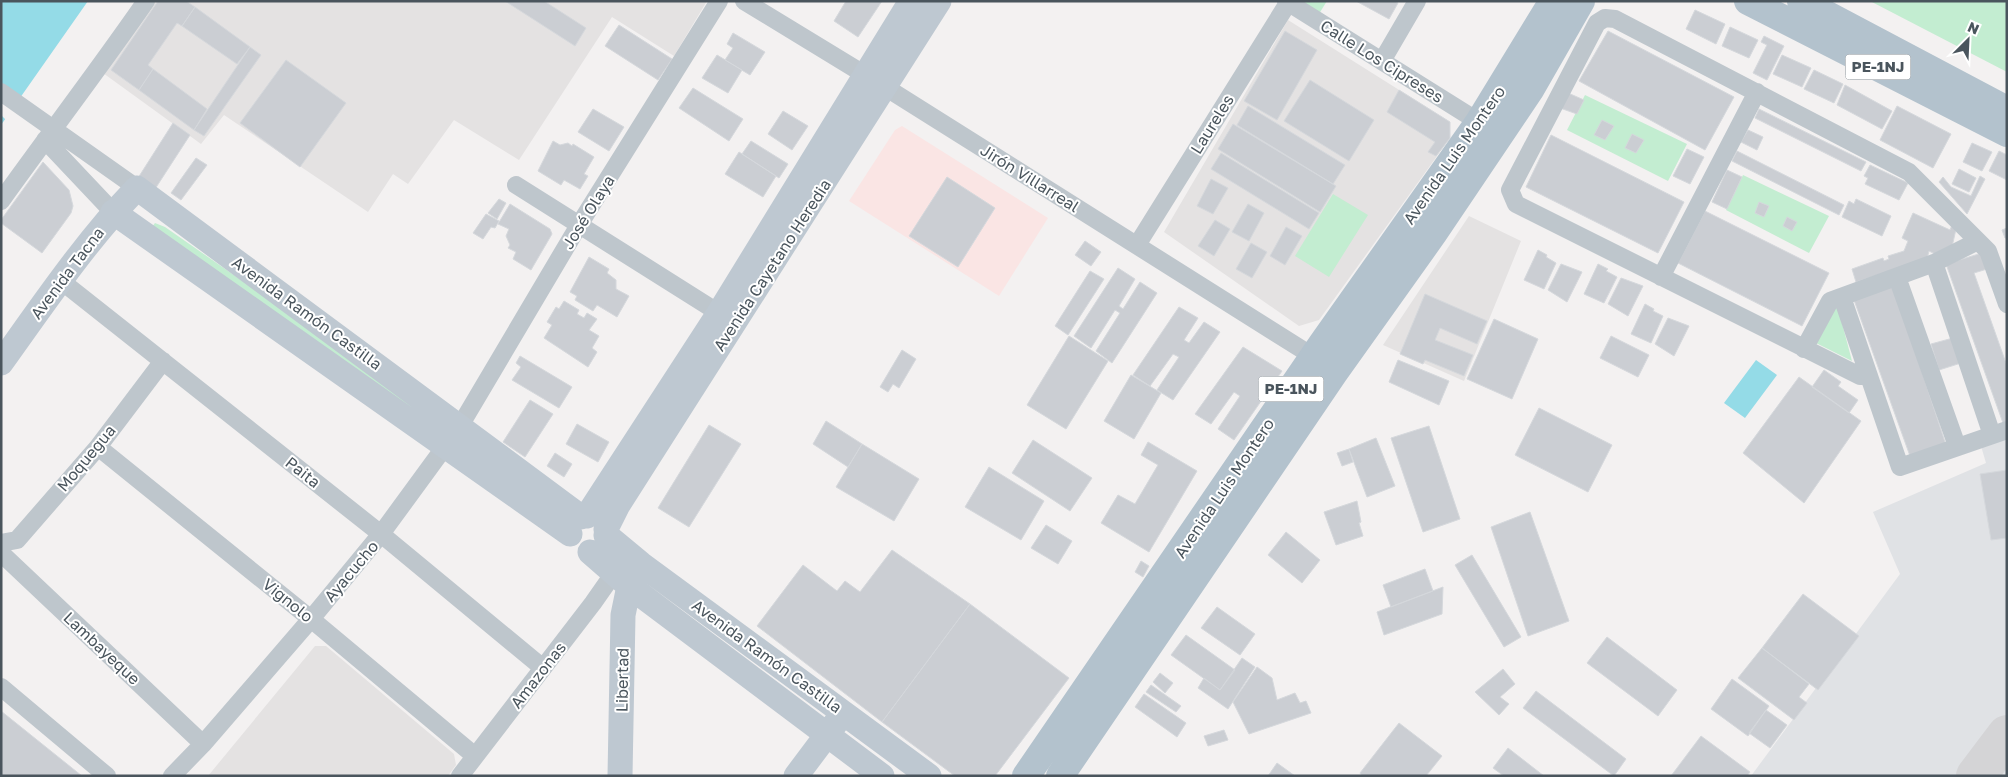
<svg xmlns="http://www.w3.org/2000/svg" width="2008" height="777" font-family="'Golos Text',sans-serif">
<rect width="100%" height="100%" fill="#f3f1f1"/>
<path fill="#e4e2e2" d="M151 1H707L674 56 612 17 519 160 454 120 408 184 393 174 368 212 224 115 201 144 103 73Z
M1288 20 1450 122V138L1319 320 1299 326 1164 232Z
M1469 216 1521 241 1464 381 1383 345Z
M315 646H326L454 754 456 765 448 776H208Z"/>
<path fill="#fae5e4" d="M902 126 1048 218 999 296 849 201 895 130Z"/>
<path fill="#e0e2e5" d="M2007 437V776H1751L1900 574 1873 512 1986 463 1981 446Z"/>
<path fill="#c3edd1" d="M1292 1H1327L1317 17Z
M1870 1H2007V72Z
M1585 95 1687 144 1668 181 1567 130Z
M1743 175 1829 216 1809 253 1726 210Z
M1333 194 1368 215 1329 277 1295 256Z
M155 223 165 227 439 418 434 424 152 227Z
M1832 308H1838L1852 361 1816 343Z"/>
<path fill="#94dbe7" d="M1 1H88L1 125Z
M1756 360 1777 375 1745 418 1724 403Z"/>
<path fill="#f3f1f1" d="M1 83 23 98 7 121 1 115Z"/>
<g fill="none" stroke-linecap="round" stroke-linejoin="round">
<path stroke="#d4d4d6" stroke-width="40" d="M1976 776 2007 735"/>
</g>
<path fill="#cbced3" stroke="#d5d8dc" d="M158 1H186L195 7 182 26 177 23 148 65 153 69 139 90 111 70Z
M505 1H544L586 28 575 46Z
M846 1H882L858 37 834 21Z
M1356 1H1395L1398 3 1389 19Z
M195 7 250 47 237 64 182 26Z
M1695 10 1725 24 1716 44 1686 29Z
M619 25 672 59 658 80 605 46Z
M1730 27 1758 40 1749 58 1722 46Z
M1285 31 1317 50 1277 120 1244 101Z
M1608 31 1734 97 1705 150 1579 81Z
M733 33 765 52 750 75 725 60 733 48 727 44Z
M1764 36 1784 46 1767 80 1753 73 1767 45 1761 42Z
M250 47 261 55 204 136 194 130Z
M717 55 742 70 728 93 702 78Z
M1782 55 1811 68 1802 87 1773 74Z
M286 60 346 103 300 167 240 123Z
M153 69 207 109 194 130 139 90Z
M1814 70 1843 84 1834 103 1804 89Z
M1310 80 1374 120 1349 161 1284 121Z
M1845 85 1892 111 1882 129 1837 105Z
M693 88 743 119 729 141 679 108Z
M1399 90 1450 122V138L1436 156 1428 152 1435 142 1387 112Z
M1568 93 1584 100 1577 114 1560 108Z
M1248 106 1345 165 1333 184 1237 125Z
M1897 106 1951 134 1933 168 1880 140Z
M593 109 624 127 609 151 578 132Z
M1759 109 1866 162 1861 171 1755 118Z
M783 111 808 126 792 150 768 134Z
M1602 120 1614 126 1605 140 1594 135Z
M173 123 190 135 155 189 138 178Z
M1233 124 1336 186 1320 212 1218 149Z
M1748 130 1763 137 1757 150 1741 142Z
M1632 134 1644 140 1636 153 1625 148Z
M1551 135 1684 202 1658 253 1526 187Z
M553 141 560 145 568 143 572 146 573 144 594 157 584 174 588 176 580 189 564 180 561 185 538 171Z
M751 141 788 164 779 178 742 154Z
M1972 143 1992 152 1982 171 1963 162Z
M1687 149 1704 157 1690 184 1673 176Z
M1737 151 1844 205 1839 215 1732 161Z
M1999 151 2007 155V180L1989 171Z
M739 152 776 176 763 197 725 174Z
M1221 153 1319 213 1309 229 1211 169Z
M196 158 207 165 181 200 171 193Z
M43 162 69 190 73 206 71 213 42 253 1 223V220Z
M1870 165 1908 183 1899 200 1865 184 1868 178 1864 176Z
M1959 169 1976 178 1969 192 1952 184Z
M1727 170 1742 177 1727 209 1712 202Z
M1980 176 1985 179 1967 214 1939 182 1943 177 1951 187 1971 196Z
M947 177 995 208 958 267 909 236Z
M1211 179 1228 188 1213 214 1197 206Z
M499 199 506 203 497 219 488 213Z
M1856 199 1891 216 1882 236 1842 217 1849 201 1854 204Z
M1759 202 1769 206 1764 217 1755 213Z
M510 204 550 229 552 234 531 270 513 259 516 252 508 248 510 245 506 236 509 229 498 224Z
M1248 204 1264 213 1249 241 1232 232Z
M1705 211 1829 273 1802 326 1678 263Z
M1913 213 1950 230 1952 225 1956 229 1952 247 1935 254 1929 251 1927 259 1856 282 1852 269 1883 258 1884 261 1889 259 1888 256 1904 251 1908 241 1902 238Z
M486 214 499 221 495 228 491 227 483 239 473 233Z
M1787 217 1797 222 1792 231 1783 226Z
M1215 220 1230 229 1214 256 1198 246Z
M1286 227 1302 236 1285 265 1270 256Z
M2007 228V238H2005L2002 230Z
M1085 241 1101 252 1091 266 1075 255Z
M1251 243 1267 252 1252 278 1236 269Z
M1538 250 1547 255 1546 257 1556 263 1544 289 1524 280Z
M1982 253 1987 269 1974 273 2007 366V422L2003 423 1946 264Z
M589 257 609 269 607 273 616 280V289L629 296 617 317 597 305 593 311 575 300 577 296 570 292Z
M1561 264 1582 272 1567 302 1548 290Z
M1598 264 1608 269 1606 271 1617 277 1604 303 1584 294Z
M1118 268 1135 279 1119 306 1123 309 1140 282 1157 293 1112 363 1096 351 1120 313 1115 310 1091 348 1074 336Z
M1090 271 1104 279 1068 335 1055 326Z
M1621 278 1643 286 1628 316 1608 304Z
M1893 284 1946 445 1910 456 1854 300Z
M1425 294 1487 321 1477 344 1440 328 1435 340 1473 355 1464 376 1425 360 1423 364 1400 354Z
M564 301 579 310 577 314 584 318 587 313 597 319 589 330 599 336 592 348 597 352 588 367 544 338 552 325 547 322 556 307 559 309Z
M1645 304 1654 309 1653 311 1663 316 1651 343 1631 334Z
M1179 307 1198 318 1184 340 1189 343 1204 322 1220 332 1173 400 1157 390 1179 357 1173 354 1150 386 1133 375Z
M1668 318 1689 326 1674 356 1655 344Z
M1494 319 1538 339 1512 399 1467 379Z
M1069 336 1108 361 1066 429 1027 405Z
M1611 336 1649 355 1638 377 1600 358Z
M1953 338 1961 363 1939 370 1931 344Z
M1243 347 1282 371 1234 440 1218 429 1240 396 1234 392 1211 424 1195 414Z
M902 350 916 359 899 388 893 384 888 392 880 387Z
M520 356 572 387 559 408 512 380 521 367 516 363Z
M1398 360 1449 381 1439 405 1389 382Z
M1824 370 1841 382 1838 386 1858 400 1849 413 1812 387Z
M1131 375 1161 393 1134 439 1104 421Z
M1799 377 1861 421 1804 503 1743 453Z
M530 400 553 414 525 457 503 442Z
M1539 408 1612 445 1588 492 1515 455Z
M826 421 862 444 848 467 813 444Z
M577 424 609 442 598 462 566 444Z
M709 425 741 444 689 527 658 508Z
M1429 426 1460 519 1423 532 1391 438Z
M1376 438 1395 486 1367 497 1349 449Z
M1033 440 1092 478 1070 511 1012 473Z
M1148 442 1197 471 1149 552 1101 523 1118 495 1135 504 1158 465 1141 455Z
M862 444 919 479 894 521 836 487Z
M1349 449 1353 462 1342 466 1337 453Z
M555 453 572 464 564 477 547 466Z
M989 467 1044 501 1021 540 965 507Z
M2007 470V538L1991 540 1980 474Z
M1357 501 1361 522 1359 523 1363 536 1336 545 1324 512Z
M1530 512 1569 621 1528 636 1491 527Z
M1046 525 1072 541 1058 564 1031 548Z
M1286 532 1320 560 1302 583 1268 555Z
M892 550 970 604 882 722 757 626 803 565 837 591 845 581 860 592Z
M1472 555 1521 637 1504 647 1455 565Z
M1141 561 1149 566 1143 577 1135 572Z
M1425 569 1433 591 1391 607 1383 585Z
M1443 587 1442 614 1384 635 1377 612Z
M1803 594 1859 636 1818 690 1762 648Z
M970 604 1069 678 995 776H955L882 722Z
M1217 607 1255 634 1240 655 1201 628Z
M1186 635 1235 670 1220 690 1171 655Z
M1607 637 1677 690 1658 716 1587 663Z
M1762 648 1809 684 1799 697 1807 703 1794 720 1738 678Z
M1242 658 1255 667 1228 709 1198 688 1204 678 1220 690Z
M1257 667 1272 678 1277 700 1295 693 1300 703 1306 701 1311 713 1249 734 1233 702Z
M1503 669 1515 684 1500 697 1509 704 1499 715 1475 692Z
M1160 673 1173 683 1165 693 1153 682Z
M1732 679 1769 706 1748 736 1711 709Z
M1151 685 1181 706 1176 712 1146 692Z
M1536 691 1626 759 1614 776 1523 708Z
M1144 694 1186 723 1177 737 1135 707Z
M1766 710 1787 725 1770 748 1749 733Z
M1 711 82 776H1Z
M1399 723 1442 756 1426 776H1362L1360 773Z
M1224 730 1228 740 1208 746 1204 736Z
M1701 736 1750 772 1747 776H1671Z
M1508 748 1544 776H1504L1493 768Z
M1277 763 1295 776H1268Z"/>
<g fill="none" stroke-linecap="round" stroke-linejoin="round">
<path stroke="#bec6cc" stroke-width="18" d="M744 1 885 87 1314 357
M1286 1 1479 122
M1382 61 1417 1
M1 92 137 188
M45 140 113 212
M516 185 719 313
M1 201C49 134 99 69 146 1
M1137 245 1288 3
M1934 263 1992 435
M1661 277 1757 92
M1897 277 1957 446
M60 280 381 534 543 668
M1842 297 1900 467 2007 430
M1804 349 1830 301 1934 263 1978 241
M1869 376H1860L1516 204 1510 190 1597 23 1605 18 1615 19 1909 172 1988 251 2007 304
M98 447 311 619 475 756
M1 543 17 540 98 447 163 361
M1 553 203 744
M1 687 107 776
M172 776 203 744 311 619 381 534 460 426 579 225 719 1
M460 776 593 603 614 573"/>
<path stroke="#bec8d1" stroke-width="25" d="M113 212 570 534
M1 363C44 303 86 241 137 188L581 517
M587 516 719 313 911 1
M606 529 618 505 939 1
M606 535 641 564 929 776
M590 552 629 586 882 776
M620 776 623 615 629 586
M796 776 838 720"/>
<path stroke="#b3c2cd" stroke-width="28" d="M1748 1 2007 133
M1801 1 2007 110
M1026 776 1322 344 1479 122 1553 1
M1060 776 1334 373 1433 234 1530 90 1581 1"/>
</g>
<g text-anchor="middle" stroke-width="4" stroke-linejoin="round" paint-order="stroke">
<g fill="#fff" stroke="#80888e" stroke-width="1">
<rect x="1845.5" y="54.5" width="65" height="25" rx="4"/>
<rect x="1258.5" y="376.5" width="65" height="25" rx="4"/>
</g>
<g font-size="15" font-weight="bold" fill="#4a555d">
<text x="1878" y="72">PE-1NJ</text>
<text x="1291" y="394">PE-1NJ</text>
</g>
<g font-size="16" fill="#4a555d" stroke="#fff">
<text transform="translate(1382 61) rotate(32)" y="6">Calle Los Cipreses</text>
<text transform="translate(1212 124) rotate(-58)" y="6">Laureles</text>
<text transform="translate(1454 155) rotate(-55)" y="6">Avenida Luis Montero</text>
<text transform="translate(1030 178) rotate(32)" y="6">Jirón Villarreal</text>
<text transform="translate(588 212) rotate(-58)" y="6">José Olaya</text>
<text transform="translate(772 265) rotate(-57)" y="6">Avenida Cayetano Heredia</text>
<text transform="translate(67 273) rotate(-53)" y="6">Avenida Tacna</text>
<text transform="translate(307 313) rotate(36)" y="6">Avenida Ramón Castilla</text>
<text transform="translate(86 458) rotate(-50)" y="6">Moquegua</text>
<text transform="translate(303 472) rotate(38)" y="6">Paita</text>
<text transform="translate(1224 488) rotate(-56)" y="6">Avenida Luis Montero</text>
<text transform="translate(351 571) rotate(-50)" y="6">Ayacucho</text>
<text transform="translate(288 600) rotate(39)" y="6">Vignolo</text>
<text transform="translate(102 648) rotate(43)" y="6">Lambayeque</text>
<text transform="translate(767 656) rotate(36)" y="6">Avenida Ramón Castilla</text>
<text transform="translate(538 675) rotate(-52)" y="6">Amazonas</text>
<text transform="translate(622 680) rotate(-89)" y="6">Libertad</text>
</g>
</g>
<rect width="2008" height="777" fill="none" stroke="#4a555d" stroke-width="5"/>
<g transform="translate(1968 40) rotate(24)" stroke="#ffffff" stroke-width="4" paint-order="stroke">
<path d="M0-4L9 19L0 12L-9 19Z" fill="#4a555d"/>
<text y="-8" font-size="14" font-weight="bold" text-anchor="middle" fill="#4a555d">N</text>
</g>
</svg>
